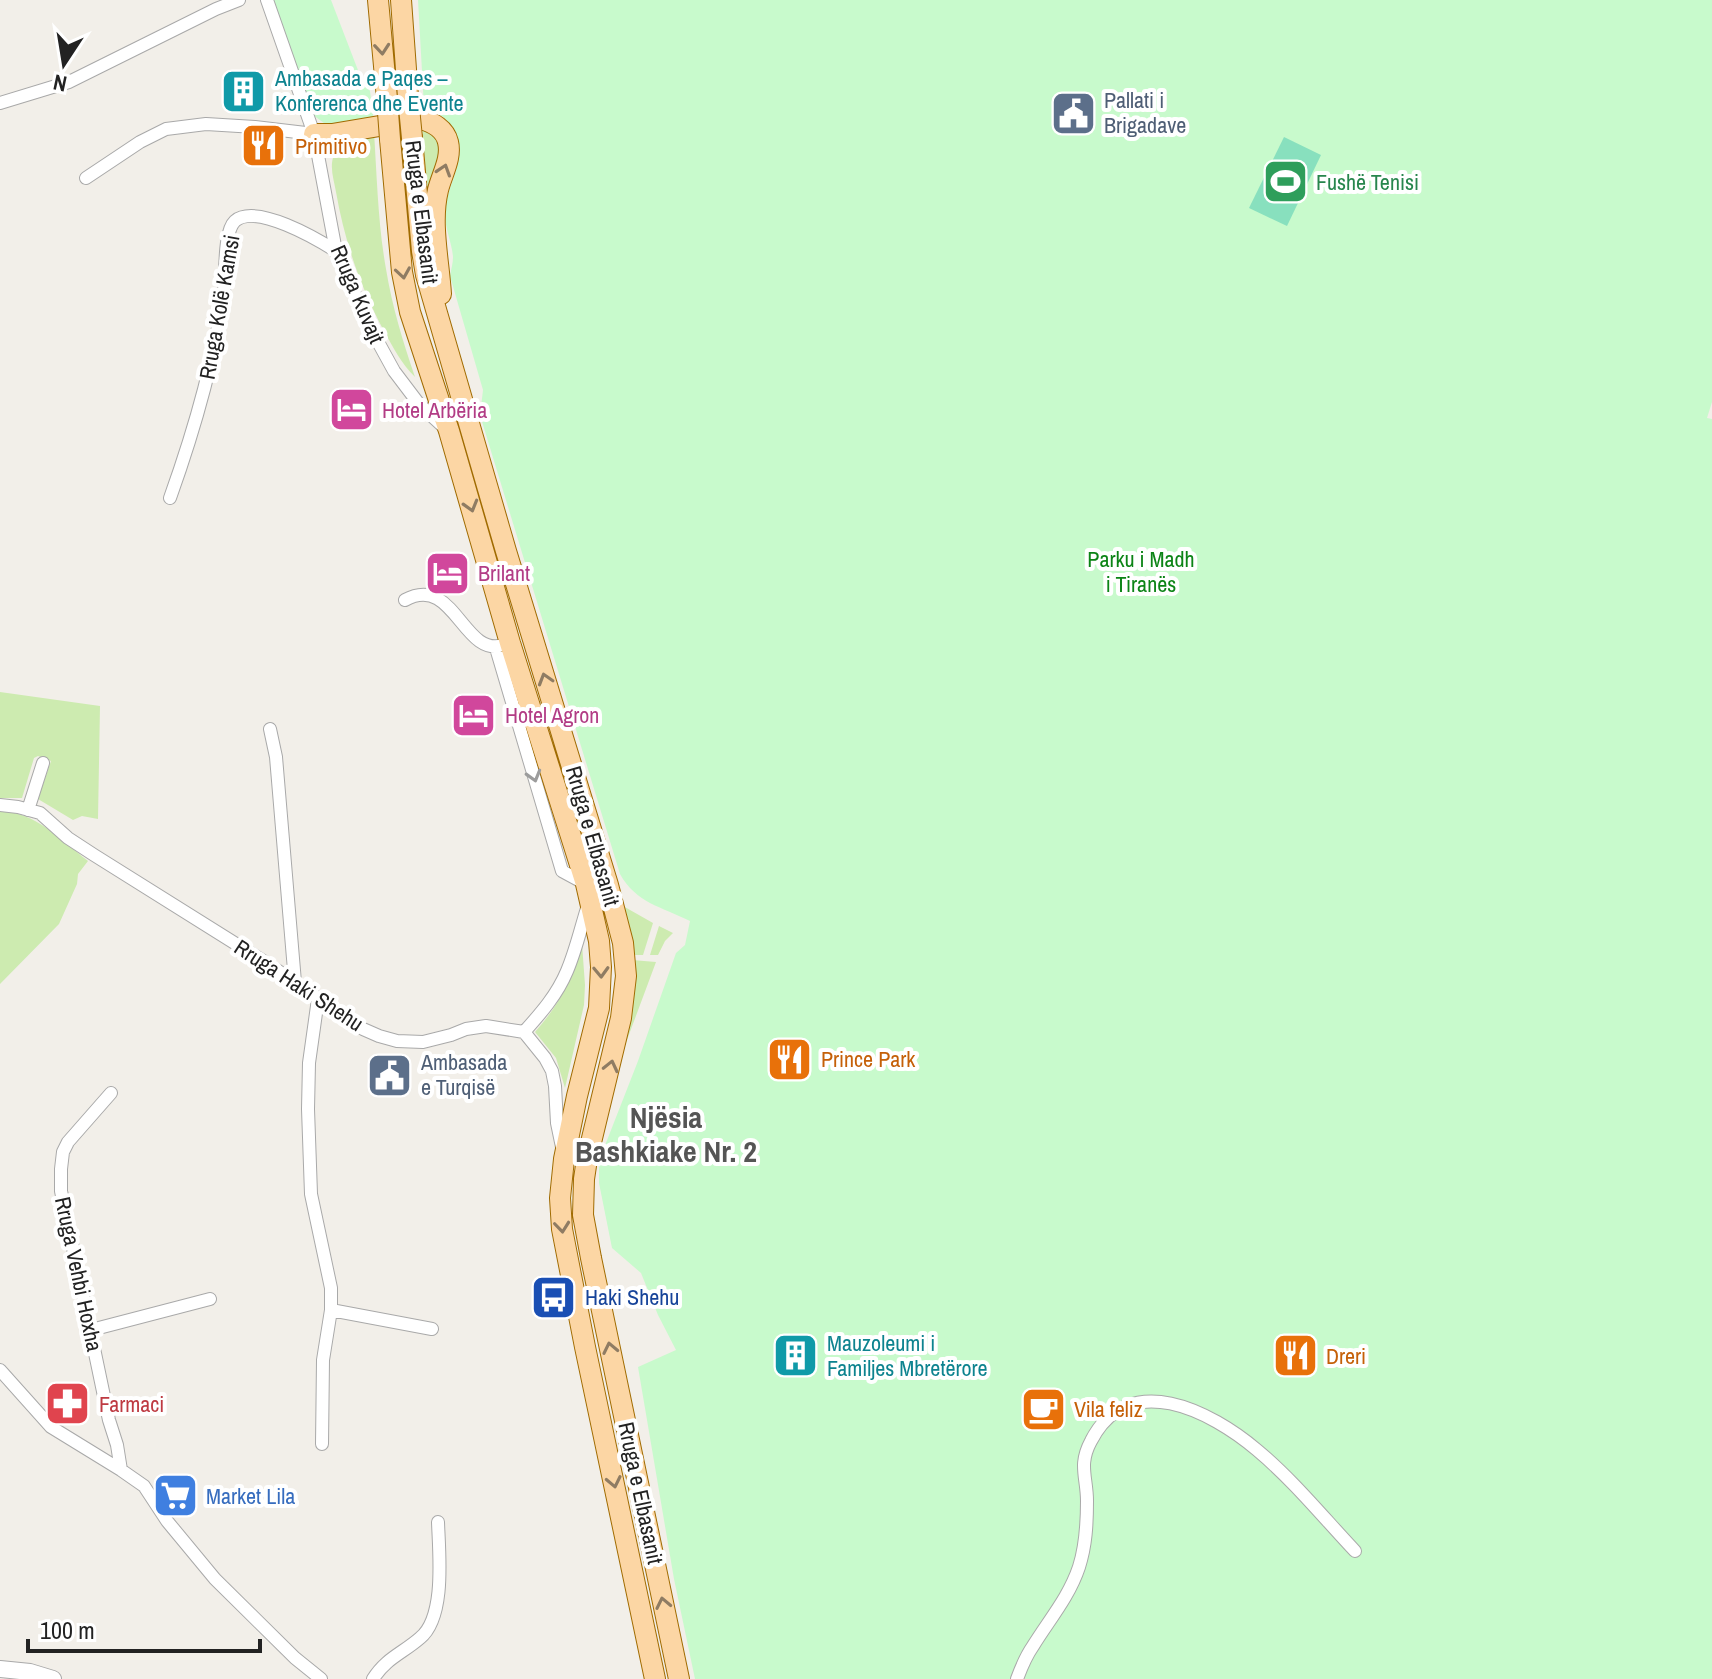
<svg xmlns="http://www.w3.org/2000/svg" width="1712" height="1679" font-family="'Archivo Narrow',sans-serif">
<rect width="100%" height="100%" fill="#f2efe9"/>
<path fill="#cdebb0" d="M422 127H429L443 144 428 207Z
M374 132C377 178 378 224 386 269 392 306 403 342 415 377 401 363 394 349 384 331 360 286 345 243 336 192 334 180 329 167 334 155 340 138 358 137 374 132Z
M0 692 100 706 98 819 82 816 73 820 38 799 51 761 38 756 34 758 22 798H0Z
M0 811C36 812 61 840 88 861L78 874 77 884 59 924 0 984Z
M623 906 653 923 643 955H633Z
M659 926 673 933 665 941 658 955H650Z
M582 944 585 985 584 1005 565 1088 556 1058 535 1032C558 1006 574 978 582 944Z
M632 960 656 962 624 1048 629 1025Z"/>
<path fill="#c8facc" d="M271 0H331L361 78 370 91 374 122 328 126 313 115Z
M418 0H1712V402L1707 418 1712 419V1679H695L674 1579 638 1367 676 1350 658 1315 641 1273 612 1248 599 1183V1168L604 1148 638 1061 676 953 685 945 690 921C662 907 636 903 620 874L480 415 483 390 450 276C451 270 453 263 453 257 452 243 445 229 445 214 445 186 468 162 456 135 449 119 440 113 424 107Z"/>
<path fill="#88e0be" d="M1284 137 1321 155 1287 226 1249 208Z"/>
<g fill="none" stroke-linecap="round" stroke-linejoin="round">
<defs>
<path id="minor" d="M267 0 314 134 336 251 366 320 394 371 419 404 446 429
M0 103 69 82 216 9 239 0
M86 178 140 142 166 129 206 124 255 127 314 134
M170 498C194 431 214 363 224 292 226 276 223 232 235 221 256 203 317 239 336 251
M405 600C454 573 463 658 503 645
M496 648 562 871 586 884
M270 729 276 757 295 982
M0 805 18 807 40 813 68 838 94 855 268 964 363 1029 379 1036 397 1041 423 1042 451 1035 466 1029 486 1026 524 1032 545 1058 552 1071 555 1086 557 1123 562 1147
M28 810 43 763
M318 999 309 1063 308 1109 311 1194 331 1288V1310L323 1360 322 1444
M524 1032C541 1013 557 995 567 971 576 950 581 927 588 905
M111 1093 68 1142 63 1152 61 1169V1191L109 1420 117 1445 121 1470
M331 1310 432 1329
M91 1330 210 1299
M0 1370 51 1427 121 1470 144 1486 167 1521 215 1579 295 1658 321 1679
M373 1679C386 1658 403 1653 420 1638 446 1617 439 1553 438 1522
M1017 1679C1021 1668 1026 1656 1033 1646 1049 1620 1069 1597 1079 1567 1086 1545 1087 1524 1087 1501 1087 1477 1078 1465 1091 1441 1128 1368 1211 1411 1257 1450 1293 1480 1323 1517 1355 1551"/>
<path id="tertiary" d="M0 1669 30 1672 53 1679"/>
<path id="primary" d="M378 0 387 99
M401 0 408 97
M314 134H332L421 119C432 122 445 129 448 142 452 158 442 174 438 190 430 223 439 261 441 294
M412 138 422 251 426 275 506 551 608 885 623 943 626 976 621 1018 587 1159 584 1179 583 1215 591 1258 679 1679
M390 139 402 272 410 312 449 431 510 643 586 884 599 941 601 967 599 1008 577 1096 564 1159 560 1198 562 1229 585 1347 655 1679"/>
</defs>
<use href="#minor" stroke="#a9a9a9" stroke-width="14"/>
<use href="#tertiary" stroke="#a9a9a9" stroke-width="18"/>
<use href="#primary" stroke="#a06b00" stroke-width="22"/>
<use href="#minor" stroke="#fff" stroke-width="12"/>
<use href="#tertiary" stroke="#fff" stroke-width="16"/>
<use href="#primary" stroke="#fcd6a4" stroke-width="20"/>
<defs>
<path id="primary-bridge" d="M408 97 412 138
M387 99 390 139"/>
</defs>
<use href="#primary-bridge" stroke="#a06b00" stroke-width="22" stroke-linecap="butt"/>
<use href="#primary-bridge" stroke="#fcd6a4" stroke-width="20"/>
</g>
<defs><path id="oneway-chevron" d="M-2-3.5L2.5 0L-2 3.5" fill="none" stroke-width="1.6" stroke-linecap="round" stroke-linejoin="round" transform="scale(2)"/></defs>
<g stroke="#8f7c63">
<use href="#oneway-chevron" transform="translate(382 49) rotate(85)"/>
<use href="#oneway-chevron" transform="translate(444 170) rotate(-72)"/>
<use href="#oneway-chevron" transform="translate(403 273) rotate(81)"/>
<use href="#oneway-chevron" transform="translate(471 506) rotate(74)"/>
<use href="#oneway-chevron" transform="translate(545 679) rotate(-107)"/>
<use href="#oneway-chevron" transform="translate(601 972) rotate(88)"/>
<use href="#oneway-chevron" transform="translate(611 1066) rotate(-77)"/>
<use href="#oneway-chevron" transform="translate(562 1227) rotate(84)"/>
<use href="#oneway-chevron" transform="translate(610 1348) rotate(-102)"/>
<use href="#oneway-chevron" transform="translate(614 1482) rotate(78)"/>
<use href="#oneway-chevron" transform="translate(663 1603) rotate(-102)"/>
</g>
<use stroke="#9c9c9c" href="#oneway-chevron" transform="translate(534 776) rotate(74)"/>
<defs>
<symbol id="building-square" viewBox="-11 -11 22 22"><rect x="-9" y="-9" width="18" height="18" rx="4" fill="#0f9aa8" stroke="#fff"/><path d="M-4-6H4V6H1V3H-1V6H-4ZM-2.5-4.3h1.7v1.8h-1.7ZM.8-4.3h1.7v1.8H.8ZM-2.5-1h1.7V.8h-1.7ZM.8-1h1.7V.8H.8Z" fill="#fff"/></symbol>
<symbol id="civic-square" viewBox="-11 -11 22 22"><rect x="-9" y="-9" width="18" height="18" rx="4" fill="#5c6f8a" stroke="#fff"/><path d="M-.6-6.5H3V-4.5H.6V-3L4-1V1h2V6H-6V1h2V-1L-.6-3ZM-1.2 2.5V6h2.4V2.5Z" fill="#fff"/></symbol>
<symbol id="restaurant-square" viewBox="-11 -11 22 22"><rect x="-9" y="-9" width="18" height="18" rx="4" fill="#e8710a" stroke="#fff"/><path d="M-5-6h1v4h1v-4h1v4h1v-4h1v5L-1.5 .5V6h-2V.5L-5-1ZM5-6V6H3V1.5H1.5Q1.5-4 5-6Z" fill="#fff"/></symbol>
<symbol id="stadium-square" viewBox="-11 -11 22 22"><rect x="-9" y="-9" width="18" height="18" rx="4" fill="#2e9e5b" stroke="#fff"/><path d="M0-5a6.5 5 0 1 0 0 10a6.5 5 0 1 0 0-10ZM-3.5-1.8h7v3.6h-7Z" fill="#fff"/></symbol>
<symbol id="hotel-square" viewBox="-11 -11 22 22"><rect x="-9" y="-9" width="18" height="18" rx="4" fill="#d1479c" stroke="#fff"/><path d="M-6-4.5h1.5V1H6V5H4.5V3h-9V5H-6ZM-4 0a1.8 1.8 0 1 1 3.6 0ZM.5 0V-2.5h3Q6-2.5 6 0Z" fill="#fff"/></symbol>
<symbol id="bus-square" viewBox="-11 -11 22 22"><rect x="-9" y="-9" width="18" height="18" rx="4" fill="#1a4fb4" stroke="#fff"/><path d="M-5-6H5V4H4V6H2V4H-2V6H-4V4H-5ZM-3.5-4V0h7V-4ZM-3.5 1.2v1.5H-2V1.2ZM2 1.2v1.5H3.5V1.2Z" fill="#fff"/></symbol>
<symbol id="pharmacy-square" viewBox="-11 -11 22 22"><rect x="-9" y="-9" width="18" height="18" rx="4" fill="#e0444e" stroke="#fff"/><path d="M-2-6h4v4h4v4h-4v4h-4v-4h-4v-4h4Z" fill="#fff"/></symbol>
<symbol id="cafe-square" viewBox="-11 -11 22 22"><rect x="-9" y="-9" width="18" height="18" rx="4" fill="#e8710a" stroke="#fff"/><path d="M-5.5-4.5H6V0H3Q3 3.5 0 3.5H-2.5Q-5.5 3.5-5.5 0ZM3-3.2v2h1.7v-2ZM-6 4.5H4V6H-6Z" fill="#fff"/></symbol>
<symbol id="supermarket-square" viewBox="-11 -11 22 22"><rect x="-9" y="-9" width="18" height="18" rx="4" fill="#3f7fe0" stroke="#fff"/><path d="M-6-5.5h2.5l.6 2H6L4.5 2H-2.5L-4.4-4H-6ZM-1.5 3.2a1.3 1.3 0 1 0 .1 0ZM3 3.2a1.3 1.3 0 1 0 .1 0Z" fill="#fff"/></symbol>
</defs>
<g fill-rule="evenodd">
<use href="#building-square" x="218" y="66" width="51" height="51"/>
<use href="#civic-square" x="1048" y="88" width="51" height="51"/>
<use href="#restaurant-square" x="238" y="120" width="51" height="51"/>
<use href="#stadium-square" x="1260" y="156" width="51" height="51"/>
<use href="#hotel-square" x="326" y="384" width="51" height="51"/>
<use href="#hotel-square" x="422" y="548" width="51" height="51"/>
<use href="#hotel-square" x="448" y="690" width="51" height="51"/>
<use href="#restaurant-square" x="764" y="1034" width="51" height="51"/>
<use href="#civic-square" x="364" y="1050" width="51" height="51"/>
<use href="#bus-square" x="528" y="1272" width="51" height="51"/>
<use href="#building-square" x="770" y="1330" width="51" height="51"/>
<use href="#restaurant-square" x="1270" y="1330" width="51" height="51"/>
<use href="#pharmacy-square" x="42" y="1378" width="51" height="51"/>
<use href="#cafe-square" x="1018" y="1384" width="51" height="51"/>
<use href="#supermarket-square" x="150" y="1470" width="51" height="51"/>
</g>
<g text-anchor="middle" stroke-width="8" stroke-linejoin="round" paint-order="stroke">
<g font-size="22" fill="#0d838f" stroke="#fff" text-anchor="start">
<text x="275" y="86">Ambasada e Paqes –<tspan x="275" dy="25">Konferenca dhe Evente</tspan></text>
<text x="827" y="1351">Mauzoleumi i<tspan x="827" dy="25">Familjes Mbretërore</tspan></text>
</g>
<g font-size="22" fill="#4e5e75" stroke="#fff" text-anchor="start">
<text x="1104" y="108">Pallati i<tspan x="1104" dy="25">Brigadave</tspan></text>
<text x="421" y="1070">Ambasada<tspan x="421" dy="25">e Turqisë</tspan></text>
</g>
<g font-size="22" fill="#c56008" stroke="#fff" text-anchor="start">
<text x="295" y="154">Primitivo</text>
<text x="821" y="1067">Prince Park</text>
<text x="1326" y="1364">Dreri</text>
<text x="1074" y="1417">Vila feliz</text>
</g>
<g font-size="22" fill="#27864d" stroke="#fff" text-anchor="start">
<text x="1316" y="190">Fushë Tenisi</text>
</g>
<g font-size="22" fill="#222" stroke="#fff">
<text transform="translate(422 212) rotate(83)" y="8">Rruga e Elbasanit</text>
<text transform="translate(358 294) rotate(67)" y="8">Rruga Kuvajt</text>
<text transform="translate(219 307) rotate(-80)" y="8">Rruga Kolë Kamsi</text>
<text transform="translate(593 836) rotate(74)" y="8">Rruga e Elbasanit</text>
<text transform="translate(299 985) rotate(33)" y="8">Rruga Haki Shehu</text>
<text transform="translate(79 1274) rotate(78)" y="8">Rruga Vehbi Hoxha</text>
<text transform="translate(641 1493) rotate(78)" y="8">Rruga e Elbasanit</text>
</g>
<g font-size="22" fill="#b23c85" stroke="#fff" text-anchor="start">
<text x="382" y="418">Hotel Arbëria</text>
<text x="478" y="581">Brilant</text>
<text x="505" y="723">Hotel Agron</text>
</g>
<g font-size="22" fill="#0c8416" stroke="#fff">
<text x="1141" y="567">Parku i Madh<tspan x="1141" dy="25">i Tiranës</tspan></text>
</g>
<g font-size="22" fill="#164399" stroke="#fff" text-anchor="start">
<text x="585" y="1305">Haki Shehu</text>
</g>
<g font-size="22" fill="#be3a42" stroke="#fff" text-anchor="start">
<text x="99" y="1412">Farmaci</text>
</g>
<g font-size="22" fill="#366cbe" stroke="#fff" text-anchor="start">
<text x="206" y="1504">Market Lila</text>
</g>
<g font-size="30" font-weight="bold" fill="#555" stroke="#fff">
<text x="666" y="1128">Njësia<tspan x="666" dy="34">Bashkiake Nr. 2</tspan></text>
</g>
</g>
<g transform="translate(64 64) rotate(192)" stroke="#ffffff" stroke-width="6" paint-order="stroke">
<path d="M0-6L14 30L0 20L-14 30Z" fill="#222222"/>
<text y="-12" font-size="22" font-weight="bold" text-anchor="middle" fill="#222222">N</text>
</g>
<path d="M28 1639v12h232v-12" fill="none" stroke="#222222" stroke-width="4"/>
<text x="40" y="1639" font-size="24" fill="#222222" stroke="#ffffff" stroke-width="6" paint-order="stroke">100 m</text>
</svg>
